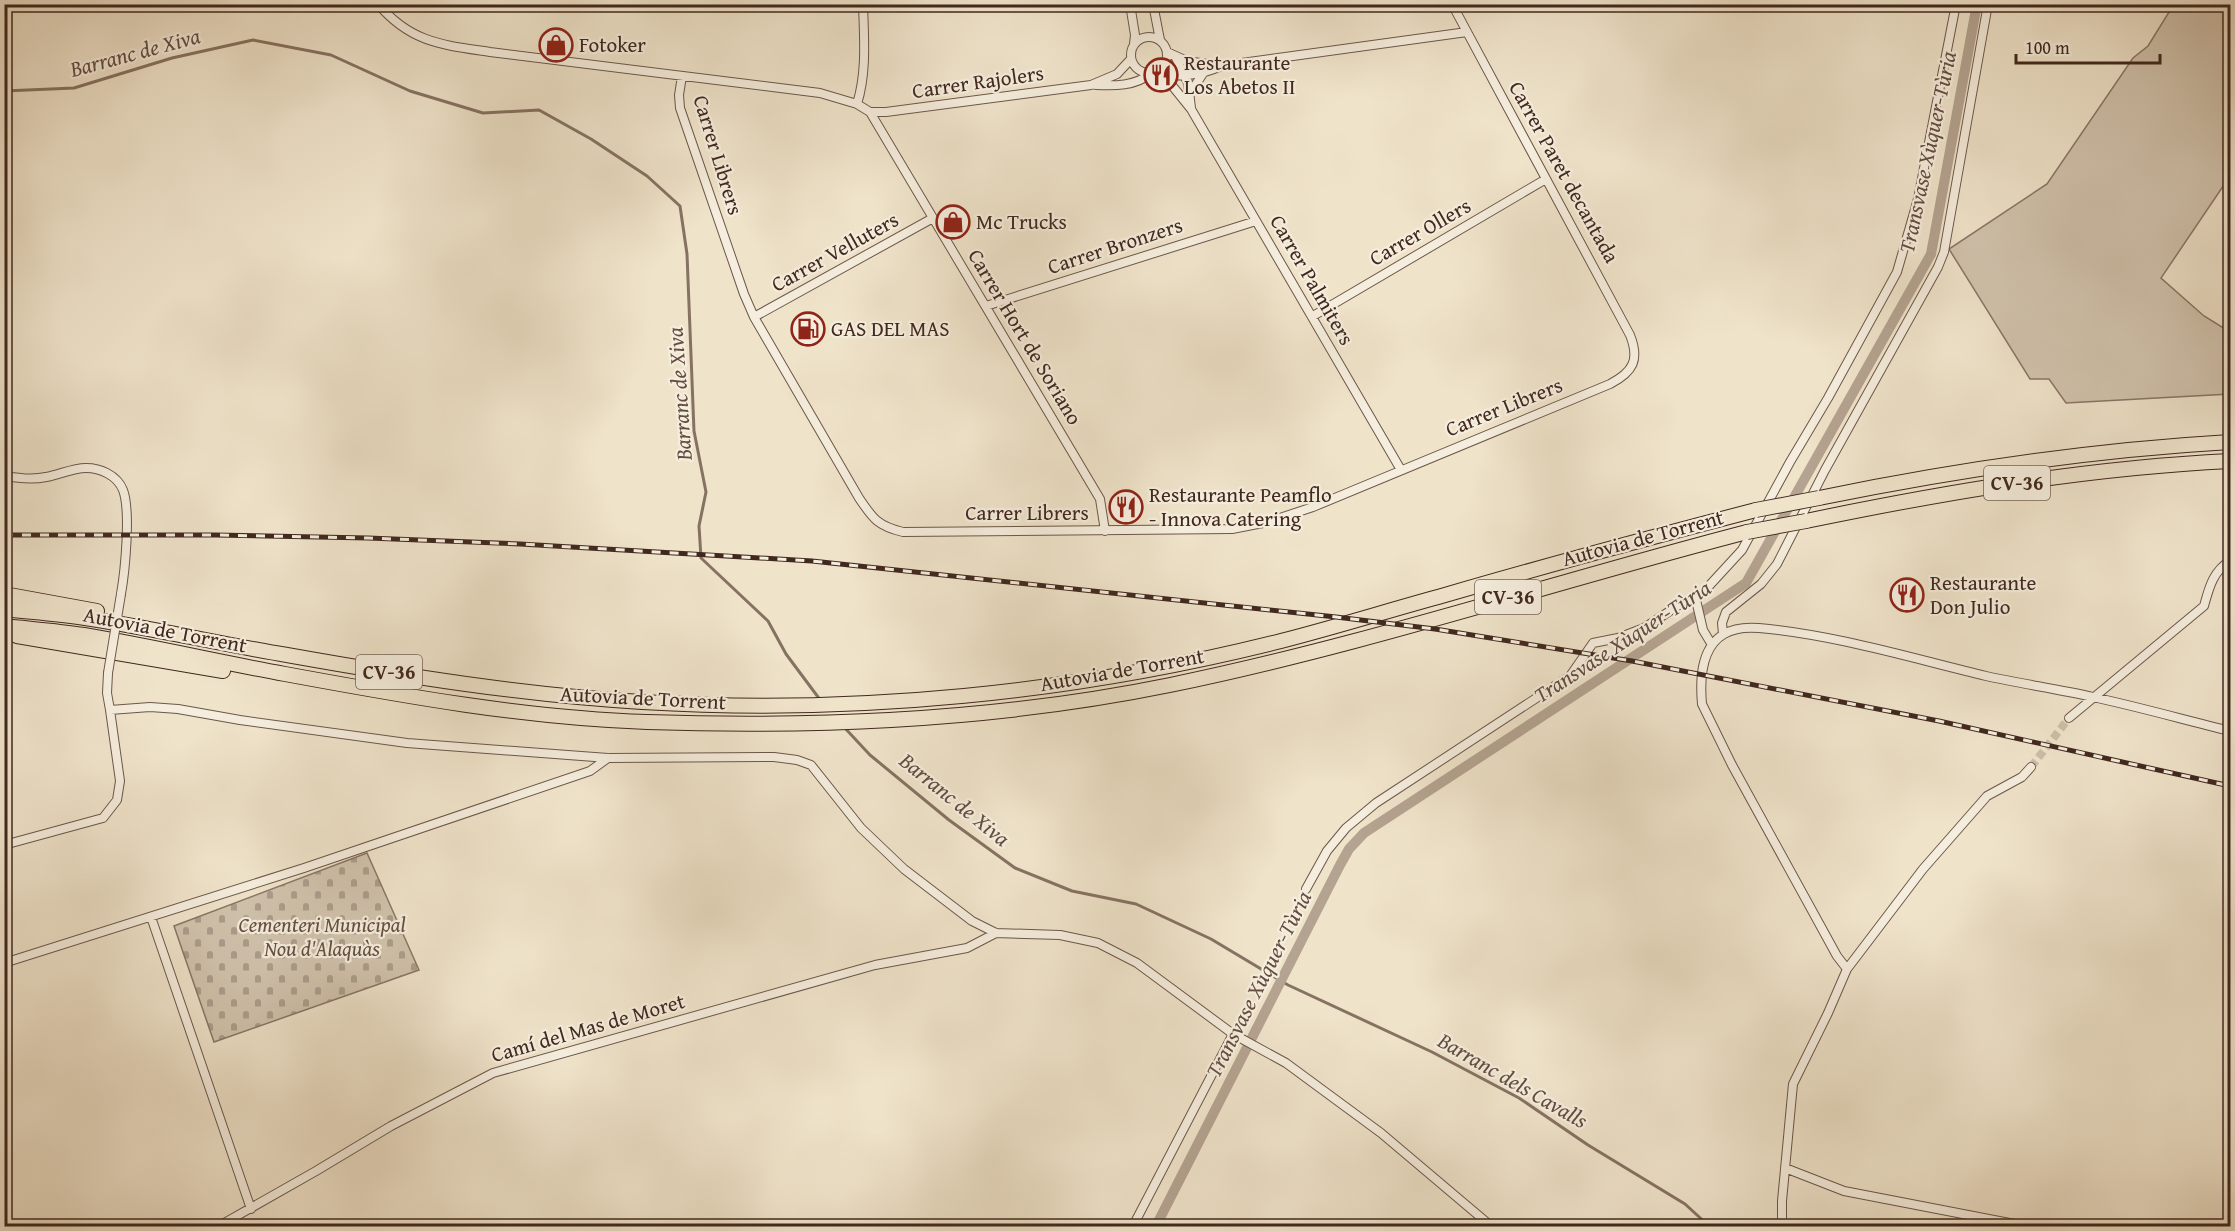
<svg xmlns="http://www.w3.org/2000/svg" width="2235" height="1231" font-family="'Gentium Book Plus',serif">
<defs>
<pattern id="cemetery-stones" width="16" height="16" patternUnits="userSpaceOnUse" patternTransform="scale(1.5)"><rect width="16" height="16" fill="#d1c3ad"/><path d="M2 7V4a2 2 0 0 1 4 0v3zM10 15v-3a2 2 0 0 1 4 0v3z" fill="#ab9e8c"/></pattern>
</defs>
<rect width="100%" height="100%" fill="#efe3ca"/>
<filter id="stains"><feTurbulence type="fractalNoise" baseFrequency=".00333" numOctaves="4"/><feColorMatrix values="0 0 0 0 .2 0 0 0 0 .09 0 0 0 0 .02 0 0 0 .5 -.17"/></filter>
<radialGradient id="worn" r=".72"><stop offset=".6" stop-color="#630" stop-opacity="0"/><stop offset="1" stop-color="#630" stop-opacity=".3"/></radialGradient>
<path fill="#d1c3ad" stroke="#897666" stroke-width="1.5" d="M2174 4 2230 5V176L2161 278 2204 316 2230 332V394L2066 403 2049 379H2030L1949 249 2047 184 2133 58 2148 46Z"/>
<path fill="url(#cemetery-stones)" stroke="#897666" stroke-width="1.5" d="M367 853 419 970 214 1042 174 926Z"/>
<g fill="none" stroke-linecap="round" stroke-linejoin="round">
<path stroke="#867263" stroke-width="3" d="M4 91 74 88 172 58 253 40 331 55 410 91 483 113 539 110 591 139 647 176 680 206 687 254 694 431 706 492 699 526 701 558 768 621 786 654 821 701
M843 726 870 755 949 820 1015 868 1072 891 1136 904 1211 939 1288 985 1432 1052 1519 1098 1588 1145 1685 1204 1709 1226"/>
<path stroke="#b4a390" stroke-width="10" d="M1156 1226 1340 865 1349 849 1364 833 1746 583 1931 254 1977 4"/>
<path stroke="#ccbea8" stroke-width="8" stroke-dasharray="8 4" stroke-linecap="butt" d="M2031 767 2069 718"/>
<defs>
<path id="minor" d="M378 4C411 43 443 45 490 52L820 93 857 104 870 112 1100 499 1105 531
M1130 4 1135 35 1134 44
M1153 4 1160 40
M1131 55a18 18 0 1 1 36 0a18 18 0 1 1-36 0Z
M1167 52 1187 61 1220 66 1467 32
M1175 56 1188 83 1191 108
M1161 72C1176 79 1204 74 1219 67
M1155 73 1170 83 1191 109 1401 470
M682 76 679 95 680 108 744 294 754 317 859 498C873 519 878 526 903 532L1232 529 1268 522 1313 507 1610 384C1633 372 1640 360 1630 335L1452 4
M1096 85C1115 86 1135 86 1150 74
M1190 93 1204 72
M857 104C867 72 864 38 863 4
M870 112H886L1091 85 1117 74 1131 59
M986 306 1256 221
M1313 316 1546 179
M754 317 933 218
M4 476C18 478 32 480 46 477 59 475 72 468 86 468 100 468 117 475 123 490 131 511 125 571 121 594
M1696 600 1703 630 1712 645
M1723 634 1722 623 1726 612 1761 584 1777 564 1825 470 1938 267 1944 252 1988 4
M108 673 107 693 110 710
M2069 718 2204 606C2209 588 2213 571 2230 561
M4 845 103 818 117 800 120 781 110 710 150 707 178 709 240 720 407 743 608 758 774 757 797 760 811 765 861 828 904 869 972 921 996 933 1060 935 1098 943 1137 963 1233 1034 1286 1063 1381 1133 1491 1226
M1306 889 1327 851 1346 828 1376 803 1570 676 1593 643 1618 638 1644 628 1682 603 1696 600 1742 550 1790 462 1828 398 1897 272 1918 199 1956 4
M151 917 251 1209
M4 963 304 868 590 771 608 758
M1847 969 1837 956 1732 765 1702 704C1700 681 1700 648 1724 634 1734 628 1747 627 1759 628 1836 635 1911 658 1986 676 2022 684 2058 689 2093 697 2139 707 2185 720 2230 731
M1785 1168 1844 1191 2025 1226
M219 1226 316 1171 391 1126 493 1073 875 965 967 948 996 933
M1133 1226 1233 1034
M1782 1226V1201L1793 1084 1828 1013 1847 969 1923 869 1987 796 2022 777 2031 767"/>
<path id="motorway" d="M1819 498C1955 470 2092 450 2230 442
M1806 521C1946 492 2087 468 2230 461
M4 594 97 611
M4 609C31 612 58 614 85 618 152 628 220 644 287 655 405 676 523 695 642 702 856 715 1074 693 1281 641 1336 627 1390 610 1445 595 1548 565 1652 537 1756 510
M4 626C31 629 58 631 84 635 151 646 218 662 285 674 404 696 526 718 647 722 821 728 999 720 1170 685 1365 645 1554 582 1747 532
M17 636 223 671"/>
</defs>
<use href="#minor" stroke="#6c574a" stroke-width="10"/>
<use href="#motorway" stroke="#41281f" stroke-width="16"/>
<use href="#minor" stroke="#f5eddd" stroke-width="8"/>
<use href="#motorway" stroke="#efe3ca" stroke-width="14"/>
<defs>
<path id="rail" d="M4 535H215L368 538 520 544 812 561 1336 617 1435 629 1632 661 1939 721 2230 786"/>
</defs>
<use href="#rail" stroke="#41281f" stroke-width="5"/>
<use href="#rail" stroke="#f5eddd" stroke-width="3" stroke-dasharray="9" stroke-linecap="butt"/>
<defs>
<path id="minor-bridge" d="M108 673 121 594"/>
<path id="motorway-bridge" d="M1756 510 1819 498
M1747 532 1806 521"/>
</defs>
<use href="#minor-bridge" stroke="#6c574a" stroke-width="10" stroke-linecap="butt"/>
<use href="#motorway-bridge" stroke="#41281f" stroke-width="16" stroke-linecap="butt"/>
<use href="#minor-bridge" stroke="#f5eddd" stroke-width="8"/>
<use href="#motorway-bridge" stroke="#efe3ca" stroke-width="14"/>
</g>
<defs>
<symbol id="shop-ring" viewBox="-11 -11 22 22"><circle r="9.5" fill="#f5eddd" stroke="#8f2418" stroke-width="1.5"/><path d="M-5-2.5h2.3a2.7 3.5 0 0 1 5.4 0H5L5.5 6h-11ZM-1.5-2.5h3a1.5 2.3 0 0 0-3 0Z" fill="#8f2418"/></symbol>
<symbol id="restaurant-ring" viewBox="-11 -11 22 22"><circle r="9.5" fill="#f5eddd" stroke="#8f2418" stroke-width="1.5"/><path d="M-5-6h1v4h1v-4h1v4h1v-4h1v5L-1.5 .5V6h-2V.5L-5-1ZM5-6V6H3V1.5H1.5Q1.5-4 5-6Z" fill="#8f2418"/></symbol>
<symbol id="fuel-ring" viewBox="-11 -11 22 22"><circle r="9.5" fill="#f5eddd" stroke="#8f2418" stroke-width="1.5"/><path d="M-5.5-6h7V0h2V4h1.3V-2.5L3-4.5l.8-.8L6-3V5H2.5V1h-1V6h-7ZM-4.2-4.7v3.2H.2V-4.7Z" fill="#8f2418"/></symbol>
</defs>
<g fill-rule="evenodd">
<use href="#shop-ring" x="537" y="26" width="38" height="38"/>
<use href="#restaurant-ring" x="1142" y="56" width="38" height="38"/>
<use href="#shop-ring" x="934" y="203" width="38" height="38"/>
<use href="#fuel-ring" x="789" y="310" width="38" height="38"/>
<use href="#restaurant-ring" x="1107" y="488" width="38" height="38"/>
<use href="#restaurant-ring" x="1888" y="576" width="38" height="38"/>
</g>
<g text-anchor="middle" stroke-width="4.5" stroke-linejoin="round" paint-order="stroke">
<g fill="#f5eddd" stroke="#776358" stroke-width="1.5">
<rect x="1984" y="466" width="66" height="34" rx="4.5"/>
<rect x="1475" y="580" width="66" height="34" rx="4.5"/>
<rect x="356" y="655" width="66" height="34" rx="4.5"/>
</g>
<g font-size="20" font-weight="bold" fill="#41281f">
<text x="2017" y="490">CV-36</text>
<text x="1508" y="604">CV-36</text>
<text x="389" y="679">CV-36</text>
</g>
<g font-size="21" fill="#41281f" stroke="#f5eddd" text-anchor="start">
<text x="579" y="52">Fotoker</text>
<text x="1184" y="70">Restaurante<tspan x="1184" dy="24">Los Abetos II</tspan></text>
<text x="976" y="229">Mc Trucks</text>
<text x="831" y="336">GAS DEL MAS</text>
<text x="1149" y="502">Restaurante Peamflo<tspan x="1149" dy="24">- Innova Catering</tspan></text>
<text x="1930" y="590">Restaurante<tspan x="1930" dy="24">Don Julio</tspan></text>
</g>
<g font-size="21" fill="#41281f" stroke="#f5eddd">
<text transform="translate(978 82) rotate(-8)" y="7">Carrer Rajolers</text>
<text transform="translate(718 155) rotate(73)" y="7">Carrer Librers</text>
<text transform="translate(1564 172) rotate(61)" y="7">Carrer Paret decantada</text>
<text transform="translate(1420 232) rotate(-30)" y="7">Carrer Ollers</text>
<text transform="translate(1115 246) rotate(-18)" y="7">Carrer Bronzers</text>
<text transform="translate(835 252) rotate(-29)" y="7">Carrer Velluters</text>
<text transform="translate(1312 280) rotate(60)" y="7">Carrer Palmiters</text>
<text transform="translate(1025 337) rotate(59)" y="7">Carrer Hort de Soriano</text>
<text transform="translate(1504 407) rotate(-22)" y="7">Carrer Librers</text>
<text x="1027" y="520">Carrer Librers</text>
<text transform="translate(1643 538) rotate(-15)" y="7">Autovia de Torrent</text>
<text transform="translate(165 630) rotate(11)" y="7">Autovia de Torrent</text>
<text transform="translate(1122 670) rotate(-10)" y="7">Autovia de Torrent</text>
<text transform="translate(643 698) rotate(3)" y="7">Autovia de Torrent</text>
<text transform="translate(588 1028) rotate(-16)" y="7">Camí del Mas de Moret</text>
</g>
<g font-size="21" font-style="italic" fill="#654f42" stroke="#f5eddd">
<text x="322" y="932">Cementeri Municipal<tspan x="322" dy="24">Nou d'Alaquàs</tspan></text>
</g>
<g font-size="22" font-style="italic" fill="#644d41" stroke="#f5eddd">
<text transform="translate(135 52) rotate(-15)" y="8">Barranc de Xiva</text>
<text transform="translate(1927 152) rotate(-78)" y="8">Transvase Xùquer-Tùria</text>
<text transform="translate(679 394) rotate(-94)" y="8">Barranc de Xiva</text>
<text transform="translate(1622 641) rotate(-33)" y="8">Transvase Xùquer-Tùria</text>
<text transform="translate(955 799) rotate(39)" y="8">Barranc de Xiva</text>
<text transform="translate(1258 984) rotate(-63)" y="8">Transvase Xùquer-Tùria</text>
<text transform="translate(1513 1080) rotate(30)" y="8">Barranc dels Cavalls</text>
</g>
</g>
<rect width="2235" height="1231" fill="none" stroke="#efe3ca" stroke-width="24"/>
<rect x="6" y="6" width="2223" height="1219" fill="none" stroke="#41281f" stroke-width="3"/>
<rect x="12" y="12" width="2211" height="1207" fill="none" stroke="#41281f" stroke-width="1.5"/>
<path d="M2016 54v9h144v-9" fill="none" stroke="#41281f" stroke-width="3"/>
<text x="2025" y="54" font-size="18" fill="#41281f" stroke="#f5eddd" stroke-width="4.5" paint-order="stroke">100 m</text>
<rect width="100%" height="100%" filter="url(#stains)"/>
<rect width="100%" height="100%" fill="url(#worn)"/>
</svg>
